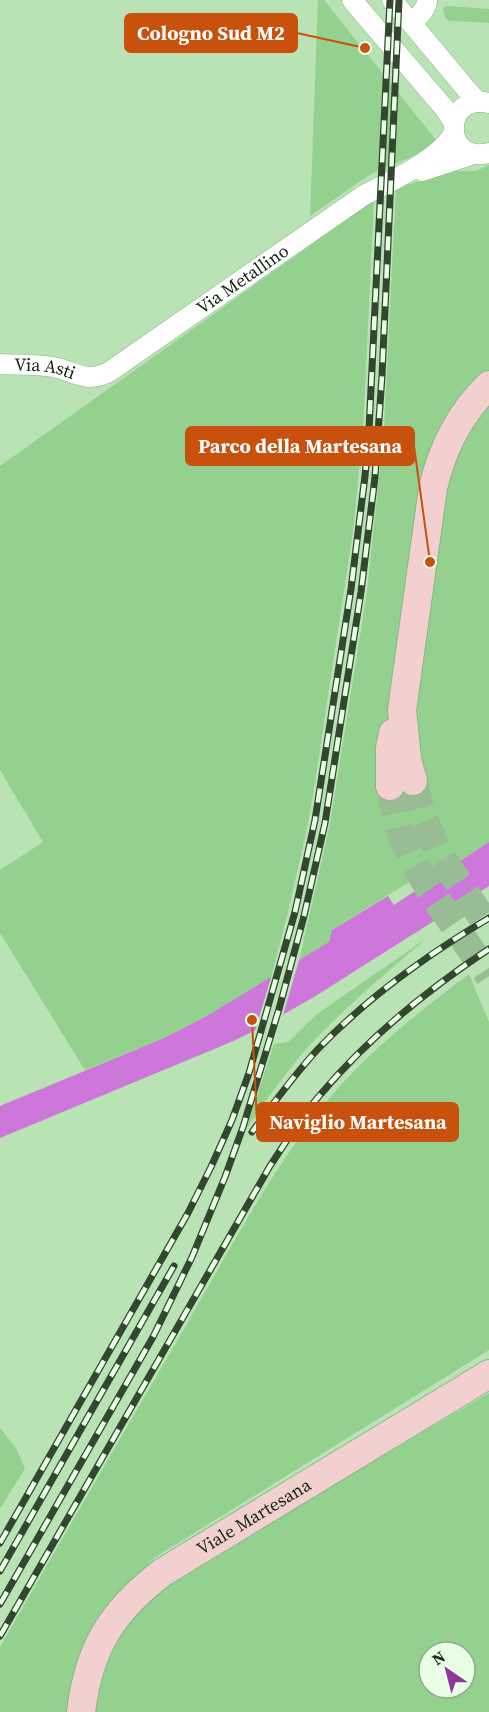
<svg xmlns="http://www.w3.org/2000/svg" width="489" height="1712" font-family="'Source Serif 4',serif">
<rect width="100%" height="100%" fill="#b9e3b4"/>
<path fill="#94d18e" fill-rule="evenodd" d="M318 0H324L440 145 371 174 310 216Z
M447 6 489 9V23L449 21 445 18 443 8Z
M489 165V842L417 890 411 881 333 929 329 942 299 961 330 824 367 592 384 429 396 188 454 171H476Z
M374 200 363 430 353 531 316 776 309 819 288 912 271 978 205 1017 164 1038 85 1070 0 933V870L43 842 0 770V466Z
M427 938C386 973 344 1008 307 1048 285 1073 266 1101 246 1129L274 1044 288 1042 317 1014Z
M469 974 489 1022V1350L154 1558 108 1608 71 1712H0V1647C62 1539 125 1430 188 1322 230 1249 270 1173 322 1107 364 1055 416 1014 469 974Z
M489 1393V1712H93L104 1662 128 1621 178 1576ZM429 1652H465V1688H429Z
M0 1428 16 1448 25 1469 0 1508Z"/>
<path fill="#cc77d9" d="M489 842V886L314 997 256 1030 231 1042 0 1138V1106L164 1038 205 1017 329 942 332 930 388 896 394 905Z"/>
<path fill="#b9e3b4" d="M300 957 282 1019 254 1034 272 974Z"/>
<g fill="none" stroke-linecap="round" stroke-linejoin="round">
<path stroke="#98bd94" stroke-width="28" stroke-dasharray="28 14" stroke-linecap="butt" d="M413 781 424 820 440 855 489 928
M390 786 399 829 412 859 429 889 489 976"/>
<defs>
<g id="street">
<path d="M352 0 445 109 454 123"/>
<path d="M392 0 467 90 478 102"/>
<path d="M411 23C418 17 427 10 427 0"/>
<path d="M489 103C443 92 441 164 489 153"/>
<path d="M422 171 474 154"/>
<path id="s1" d="M0 364C18 365 36 364 53 367 76 371 84 384 109 372L364 195C390 182 442 158 454 132"/>
</g>
<g id="secondary">
<path d="M413 781 407 759 402 710 433 488C442 449 460 413 489 385"/>
<path d="M390 786V748L393 733"/>
<path id="s2" d="M81 1712C89 1647 112 1611 163 1572L489 1374"/>
</g>
</defs>
<use href="#street" stroke="#8cb587" stroke-width="21"/>
<use href="#secondary" stroke="#8cb587" stroke-width="30"/>
<use href="#street" stroke="#fff" stroke-width="20"/>
<use href="#secondary" stroke="#f2d0d0" stroke-width="28"/>
<defs>
<path id="rail" d="M252 1132C273 1104 294 1075 318 1049 368 997 427 955 489 918
M0 1543 188 1213 211 1167 232 1120 249 1073 295 912 315 820 351 589 365 476 369 430 390 0
M0 1571 174 1266
M0 1604 153 1337 192 1257 225 1177 243 1127 279 1009 304 916 325 823 361 592 375 477 382 376 399 0
M0 1636 270 1166C286 1142 301 1117 320 1095 368 1038 427 990 489 949"/>
</defs>
<use href="#rail" stroke="#334730" stroke-width="7"/>
<use href="#rail" stroke="#e8fee5" stroke-width="4.5" stroke-dasharray="14" stroke-linecap="butt"/>
</g>
<g text-anchor="middle" stroke-width="4.5" stroke-linejoin="round" paint-order="stroke">
<g font-size="18" fill="#162614" stroke="#e8fee5">
<text dy="6" stroke="none"><textPath href="#s1" startOffset="274">Via Metallino</textPath></text>
<text dy="6" stroke="none"><textPath href="#s1" startOffset="45">Via Asti</textPath></text>
<text dy="6" stroke="none"><textPath href="#s2" startOffset="274">Viale Martesana</textPath></text>
</g>
</g>
<path fill="none" stroke="#c8510d" stroke-width="2" d="M365 48L297 33M430 562L414 446M252 1020L257 1122"/>
<g fill="#c8510d" stroke="#e8fee5" stroke-width="2">
<circle cx="365" cy="48" r="6"/>
<circle cx="430" cy="562" r="6"/>
<circle cx="252" cy="1020" r="6"/>
</g>
<g fill="#c8510d" stroke="#c8510d" stroke-width="2">
<rect x="125" y="14" width="172" height="38" rx="6"/>
<rect x="186" y="427" width="228" height="38" rx="6"/>
<rect x="257" y="1103" width="201" height="38" rx="6"/>
</g>
<g font-size="20" text-anchor="middle" font-weight="bold" fill="#fff">
<text x="211" y="40">Cologno Sud M2</text>
<text x="300" y="453">Parco della Martesana</text>
<text x="358" y="1129">Naviglio Martesana</text>
</g>
<g transform="translate(447 1670) rotate(325)"><circle r="28" fill="#e8fee5" stroke="#94a891" stroke-width="1.5"/>
<path d="M0-4.5L10 22L0 15L-10 22Z" fill="#90349e"/>
<text y="-9" font-size="16" font-weight="bold" text-anchor="middle" fill="#162614">N</text>
</g>
</svg>
